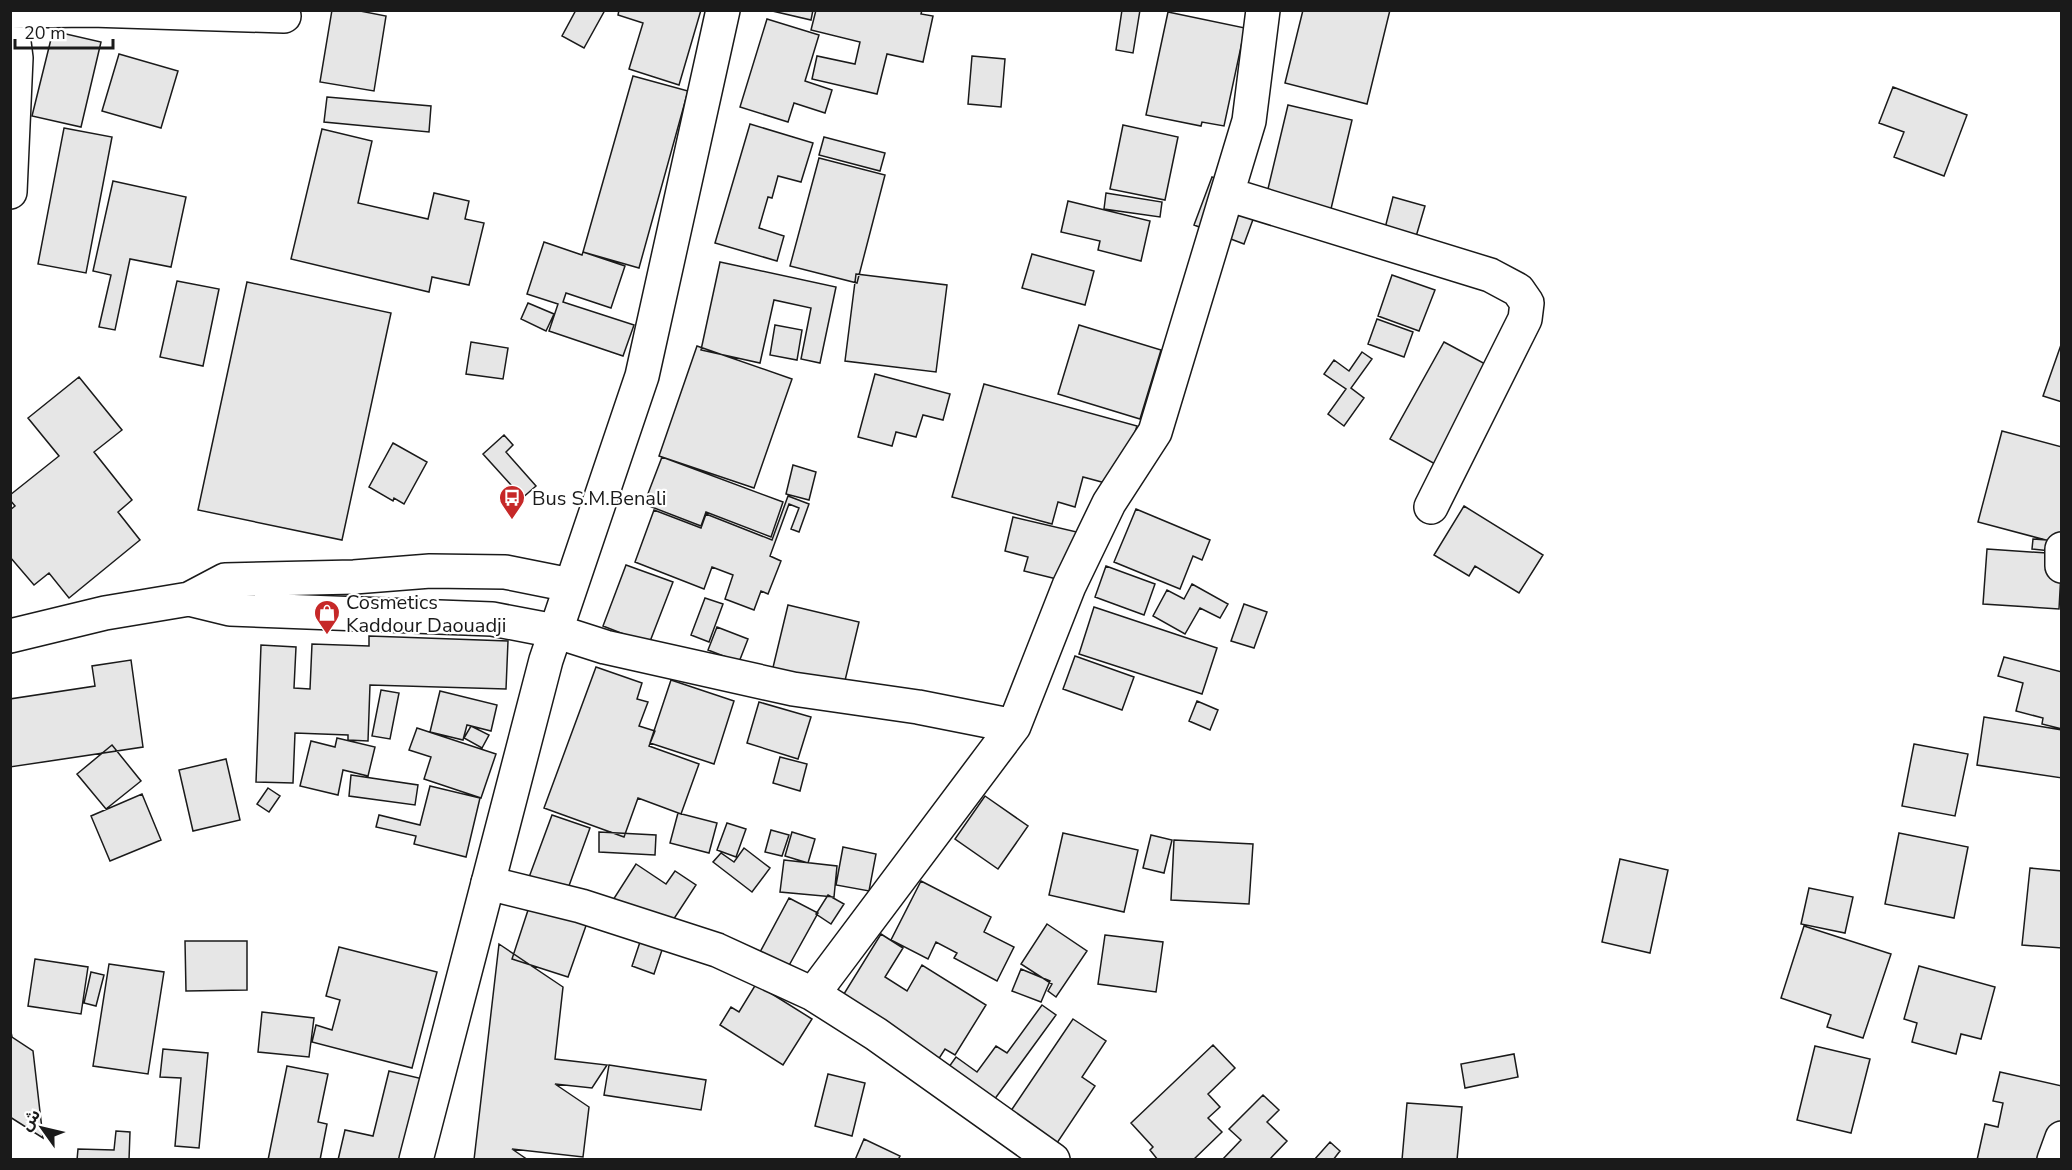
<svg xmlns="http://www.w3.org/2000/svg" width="2072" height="1170" font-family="'Nunito Sans','Noto Sans Arabic',sans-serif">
<rect width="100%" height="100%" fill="#fff"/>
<path fill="#e6e6e6" stroke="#1a1a1a" stroke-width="1.5" d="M332 10H355L386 16 374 91 320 82Z
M576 10H605L584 48 562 36Z
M619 10H701L679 85 629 69 643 23 618 15Z
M768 10H813L811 20Z
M816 10H922L921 14 933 16 923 62 887 54 877 94 812 79 817 56 855 64 860 42 811 30Z
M1122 10H1140L1133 53 1116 50Z
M1303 10H1390L1367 104 1285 83Z
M1168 12 1245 28 1224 126 1202 122 1201 126 1146 115Z
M767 19 819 35 805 81 832 90 825 113 794 103 788 122 740 107Z
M53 31 101 42 81 127 32 116Z
M119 54 178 71 161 128 102 111Z
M972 56 1005 59 1001 107 968 104Z
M633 76 688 91 639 268 583 252Z
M1893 87 1967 115 1944 176 1894 157 1904 132 1879 123Z
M327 97 431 106 429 132 324 122Z
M1288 105 1352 120 1326 230 1262 214Z
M750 124 813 143 801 182 778 176 772 198 768 197 759 228 784 236 777 261 715 243Z
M1123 125 1178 137 1165 200 1110 189Z
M64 128 112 137 86 273 38 264Z
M322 129 372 141 358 203 428 219 434 193 469 201 465 219 484 223 469 285 432 277 429 292 291 259Z
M824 137 885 153 880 171 819 155Z
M819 158 885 175 857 283 790 266Z
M1212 177 1262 195 1244 244 1194 225Z
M113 181 186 197 171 267 130 259 115 330 99 327 111 275 93 271Z
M1106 193 1162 202 1160 217 1104 209Z
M1393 197 1425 206 1415 240 1384 232Z
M1068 201 1150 221 1141 261 1098 250 1100 241 1061 232Z
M544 242 582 255 583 252 625 266 611 308 566 293 563 302 634 325 623 356 549 331 558 304 527 294Z
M1032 254 1094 271 1085 305 1022 288Z
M720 262 836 287 820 363 801 359 811 308 774 300 760 363 701 350Z
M856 274 947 285 936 372 845 361Z
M1392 275 1435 290 1419 331 1378 316Z
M177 281 219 289 203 366 160 357Z
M247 282 391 313 342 540 198 510Z
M528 303 554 314 546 331 521 319Z
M1377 319 1413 332 1404 357 1368 344Z
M775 325 802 330 797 360 770 355Z
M1079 325 1161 350 1140 419 1058 394Z
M471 342 508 348 503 379 466 374Z
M1444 342 1489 366 1435 464 1390 439Z
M2062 342V402L2043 396Z
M697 346 792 379 754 488 659 456Z
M1362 352 1372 359 1351 388 1364 398 1344 426 1328 414 1346 389 1324 374 1334 360 1349 371Z
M875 374 950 394 943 420 923 415 916 437 896 432 892 446 858 437Z
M79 377 122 430 94 452 132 500 118 512 140 540 69 598 49 573 34 585 10 557V510L15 506 10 500V495L59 456 28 418Z
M984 384 1137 426 1132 441 1135 491 1083 477 1075 507 1058 502 1052 524 952 497Z
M2002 431 2062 447V527L2057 543 1978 522Z
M504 435 513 445 506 452 536 486 512 507 501 494 511 485 483 454Z
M393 443 427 462 404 504 394 498 393 501 369 487Z
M662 457 783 502 771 537 706 512 701 526 644 504Z
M793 465 816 472 809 500 786 494Z
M788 496 809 504 799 532 791 529 799 508 789 504 770 556 781 561 768 594 761 591 754 610 725 599 733 575 712 567 704 589 635 562 654 510 701 528 706 514 772 540Z
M1464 506 1543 555 1519 593 1475 566 1469 576 1434 555Z
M1136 509 1210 540 1202 560 1193 556 1180 589 1114 562Z
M1013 517 1081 533 1069 582 1024 571 1028 557 1005 551Z
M2033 539 2061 541 2060 552 2032 549Z
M1987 549 2062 554 2059 609 1983 604Z
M626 565 673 582 649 644 603 626Z
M1106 566 1155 584 1144 615 1095 597Z
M1192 584 1228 604 1220 618 1200 608 1185 634 1153 616 1167 590 1184 599Z
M705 598 723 604 709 642 691 635Z
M1244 604 1267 612 1254 648 1231 641Z
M788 605 859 622 843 689 769 684Z
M1094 607 1217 648 1202 694 1079 654Z
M717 627 748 639 739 662 708 650Z
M369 636 508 641 506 689 370 685 368 741 348 740V735L295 733 293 783 256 782 261 645 296 647 294 688 310 689 312 644 369 646Z
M1075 656 1134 677 1122 710 1063 689Z
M2004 657 2062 672V729L2042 724 2043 718 2016 711 2023 683 1998 676Z
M131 660 143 747 10 767V699L95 686 92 666Z
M596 667 642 683 637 699 648 702 639 726 655 731 649 746 699 764 681 814 638 798 624 837 544 808Z
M671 680 734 701 714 764 650 743Z
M381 690 399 693 390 739 372 736Z
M440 691 497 705 491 731 467 725 463 740 430 732Z
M1197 701 1218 710 1210 730 1189 721Z
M759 702 811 717 798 759 747 743Z
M1984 717 2062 730V778L1977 765Z
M471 726 489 735 482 748 464 738Z
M417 728 496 754 481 798 424 779 431 757 409 750Z
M337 738 375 747 368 776 343 770 338 795 300 786 311 741 335 747Z
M1914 744 1968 754 1955 816 1902 806Z
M112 745 141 781 106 809 77 774Z
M780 757 807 764 800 791 773 783Z
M226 759 240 820 193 831 179 770Z
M351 775 418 785 415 805 349 796Z
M430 786 480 798 466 857 414 844 416 836 376 827 379 815 420 825Z
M268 788 280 796 269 812 257 804Z
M142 794 161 840 110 861 91 816Z
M985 796 1028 826 998 869 955 839Z
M678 813 717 823 709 853 670 843Z
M552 815 590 828 566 894 528 880Z
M727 823 746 829 736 857 717 850Z
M771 830 789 835 782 856 765 852Z
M599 832 656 835 655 855 599 852Z
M792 832 815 839 808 863 785 856Z
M1063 833 1138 850 1124 912 1049 895Z
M1899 833 1968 847 1954 918 1885 904Z
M1151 835 1172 840 1164 873 1143 868Z
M1174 840 1253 844 1249 904 1171 900Z
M843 847 876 854 869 891 836 885Z
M744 848 770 868 752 892 713 862 721 853 734 862Z
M1620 859 1668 870 1650 953 1602 942Z
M784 860 837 866 834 897 780 892Z
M636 864 666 884 675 871 696 885 664 934 613 900Z
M2030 868 2062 871V948L2022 945Z
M921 881 991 917 984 932 1014 947 997 981 954 958 957 953 936 942 928 959 891 940Z
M1809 888 1853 897 1845 933 1801 924Z
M828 895 844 904 831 924 816 914Z
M789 898 818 913 787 969 759 954Z
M531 901 588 920 568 977 512 959Z
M1047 924 1087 951 1056 997 1048 991 1052 984 1021 964Z
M1804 926 1891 954 1863 1038 1827 1027 1831 1015 1781 998Z
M881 934 903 948 885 977 907 991 922 965 986 1005 955 1055 945 1049 931 1071 834 1010Z
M1105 935 1163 942 1156 992 1098 984Z
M642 936 664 944 654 974 632 966Z
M185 941H247V990L186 991Z
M499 944 563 987 555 1059 607 1065 592 1088 555 1084 589 1107 583 1157 512 1149 528 1160H474Z
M339 947 437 972 412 1068 312 1042 316 1025 332 1030 340 1000 326 996Z
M35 959 88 967 81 1014 28 1006Z
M109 964 164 972 148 1074 93 1066Z
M1919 966 1995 987 1981 1039 1961 1034 1956 1054 1912 1042 1917 1023 1904 1019Z
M1021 969 1050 981 1041 1002 1012 991Z
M91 972 104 975 96 1006 84 1003Z
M756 984 812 1019 783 1065 720 1025 731 1007 739 1012Z
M1042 1005 1056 1015 986 1111 941 1078 956 1057 977 1072 996 1046 1007 1053Z
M262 1012 314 1018 309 1057 258 1052Z
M1073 1019 1106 1041 1082 1077 1095 1086 1049 1155 1002 1124Z
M10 1027 12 1037 33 1051 43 1138 10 1117Z
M1213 1045 1235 1068 1208 1094 1220 1107 1208 1118 1222 1132 1193 1160H1158L1150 1150 1153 1147 1131 1123Z
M1815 1046 1870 1059 1851 1133 1797 1120Z
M163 1049 208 1053 199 1148 175 1146 181 1078 160 1077Z
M1514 1054 1518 1077 1465 1088 1461 1064Z
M609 1065 706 1080 701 1110 604 1095Z
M287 1066 328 1074 318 1122 327 1124 320 1160H268Z
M389 1071 423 1079 404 1160H338L345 1130 373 1136Z
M2000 1072 2062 1086V1142L2058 1160H1977L1985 1124 1998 1127 2003 1103 1993 1101Z
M828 1074 865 1083 852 1136 815 1126Z
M1263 1095 1279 1110 1267 1122 1287 1141 1269 1160H1222L1241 1140 1229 1129Z
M1407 1103 1462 1107 1457 1160H1402Z
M116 1131 130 1132 129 1160H77L78 1149 114 1150Z
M864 1139 900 1156 898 1160H855Z
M1330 1142 1340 1151 1333 1160H1314Z"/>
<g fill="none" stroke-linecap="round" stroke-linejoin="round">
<defs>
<path id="minor" d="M10 11 16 58 10 192
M11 11 91 10 284 16
M1227 194 1490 275 1518 290 1527 303 1525 319 1431 507
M2062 549V566
M189 599 230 609 492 619 555 631 605 647 793 689 918 707 1014 726
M10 636 105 613 189 599 225 580 354 577 430 571 505 572 570 585
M488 883 581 906 717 950 813 994 1014 726 1069 586 1109 503 1155 432 1249 121 1263 10
M813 994 876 1034 1053 1160
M2054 1160 2062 1138"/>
<path id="major" d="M416 1160 546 660 642 376 723 10"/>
</defs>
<use href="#minor" stroke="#1a1a1a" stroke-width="36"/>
<use href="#major" stroke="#1a1a1a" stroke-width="36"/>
<use href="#minor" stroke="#fff" stroke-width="33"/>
<use href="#major" stroke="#fff" stroke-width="33"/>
</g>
<defs>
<symbol id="bus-pin" viewBox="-11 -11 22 30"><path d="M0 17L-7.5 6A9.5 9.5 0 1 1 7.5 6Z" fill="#c62828" stroke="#fff"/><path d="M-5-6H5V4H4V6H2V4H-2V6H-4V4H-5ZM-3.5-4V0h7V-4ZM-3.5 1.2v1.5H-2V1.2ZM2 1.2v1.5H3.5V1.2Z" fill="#fff"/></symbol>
<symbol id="shop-pin" viewBox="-11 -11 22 30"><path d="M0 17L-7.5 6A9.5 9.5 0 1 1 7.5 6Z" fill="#c62828" stroke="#fff"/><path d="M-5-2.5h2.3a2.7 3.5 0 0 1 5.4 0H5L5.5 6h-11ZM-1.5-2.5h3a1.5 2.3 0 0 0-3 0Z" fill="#fff"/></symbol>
</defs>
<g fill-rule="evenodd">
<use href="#bus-pin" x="497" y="483" width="30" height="40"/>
<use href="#shop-pin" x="312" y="598" width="30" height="40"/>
</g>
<g text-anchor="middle" stroke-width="4.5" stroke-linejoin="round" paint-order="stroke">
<g font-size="20" fill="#1a1a1a" stroke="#fff" text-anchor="start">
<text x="532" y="505">Bus S.M.Benali</text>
<text x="346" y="609">Cosmetics<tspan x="346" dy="23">Kaddour Daouadji</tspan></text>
</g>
</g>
<rect width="2072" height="1170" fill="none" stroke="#1a1a1a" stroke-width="24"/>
<g transform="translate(42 1128) rotate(304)" stroke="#ffffff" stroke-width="4.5" paint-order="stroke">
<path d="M0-4.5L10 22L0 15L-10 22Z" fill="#1a1a1a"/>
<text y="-9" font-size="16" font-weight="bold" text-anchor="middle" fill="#1a1a1a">ش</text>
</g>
<path d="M15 39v9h98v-9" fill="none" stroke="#1a1a1a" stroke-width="3"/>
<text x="24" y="39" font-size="18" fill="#1a1a1a" stroke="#ffffff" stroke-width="4.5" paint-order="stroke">20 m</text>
</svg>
